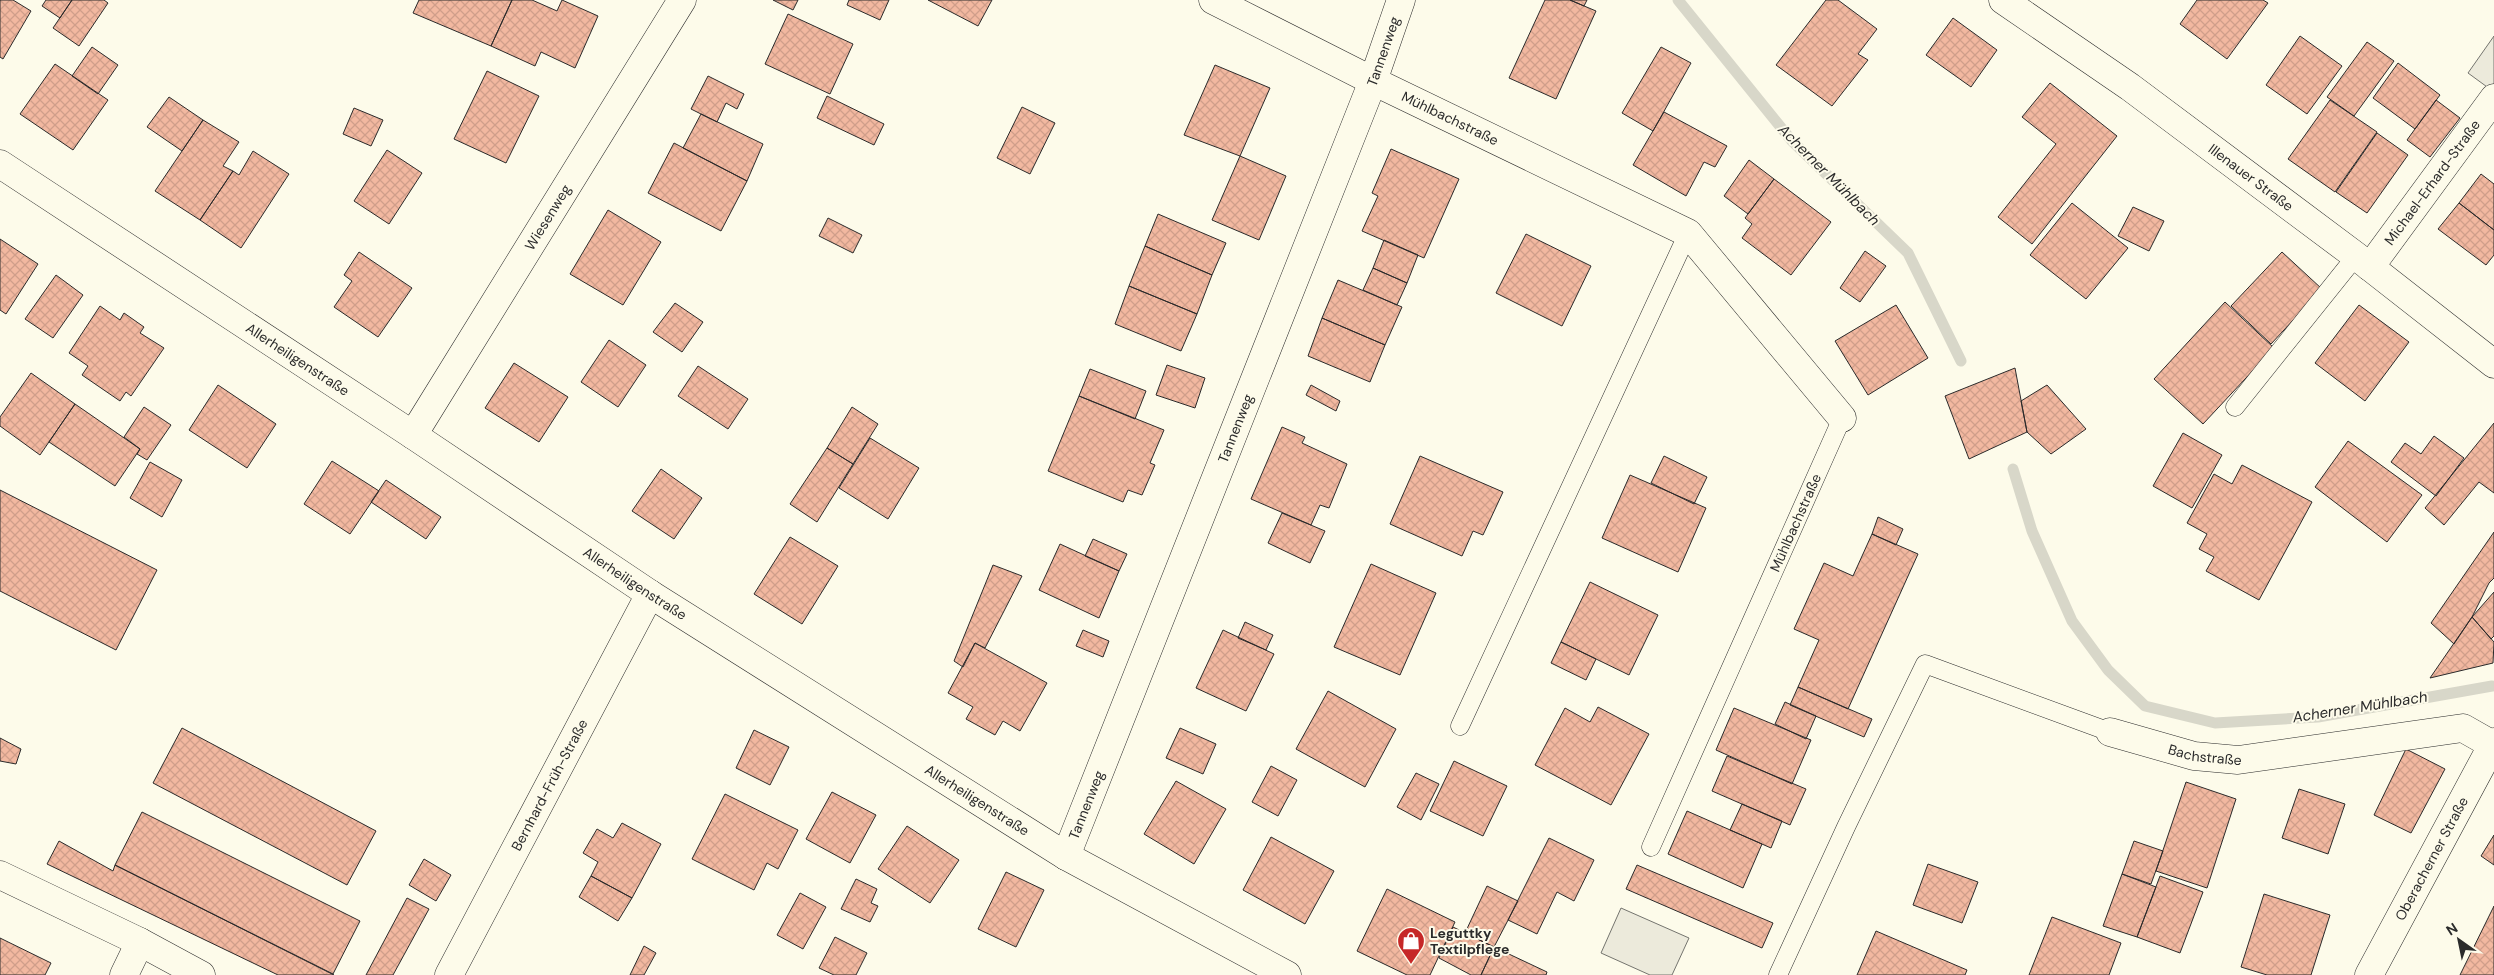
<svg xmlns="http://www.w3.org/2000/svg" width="2494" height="975" font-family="'DM Sans',sans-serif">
<defs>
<pattern id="building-cross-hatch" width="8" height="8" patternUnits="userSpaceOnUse" patternTransform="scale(1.25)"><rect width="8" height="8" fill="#f2b8a0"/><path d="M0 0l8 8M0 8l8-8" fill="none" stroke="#d09e8a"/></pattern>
</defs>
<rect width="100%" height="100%" fill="#fdfbea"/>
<path fill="#eceadb" stroke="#74746e" d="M2494 36V92L2468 73Z
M1621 908 1689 938 1672 975H1650L1601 953Z"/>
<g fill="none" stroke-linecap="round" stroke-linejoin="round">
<path stroke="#d8d7c9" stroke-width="11" d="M1678 0 1792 141 1908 253 1961 361
M2013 469 2032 531 2072 621 2108 670 2145 706 2215 723 2318 717 2492 686"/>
</g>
<path fill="url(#building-cross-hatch)" stroke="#2b2b2b" d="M0 0H13L31 11 3 59 0 57Z
M46 0H72L60 18 42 6Z
M72 0H104L108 3 79 46 53 28Z
M419 0H512L491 46 413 13Z
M512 0H532L557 11 562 0 598 16 575 68 541 52 535 66 491 46Z
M773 0H798L793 10Z
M849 0H889L880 20 847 5Z
M928 0H992L978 26Z
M1545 0H1570L1596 11 1556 99 1509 78Z
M1570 0H1587L1584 6Z
M1826 0H1838L1877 29 1858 54 1868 60 1832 106 1776 65Z
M2197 0H2263L2268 3 2227 59 2180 24Z
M788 14 853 44 830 94 765 64Z
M1953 18 1997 50 1971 87 1926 55Z
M2300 36 2342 66 2307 114 2266 85Z
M2367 42 2394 61 2354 116 2327 97Z
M92 47 118 65 98 94 72 76Z
M1661 47 1691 63 1653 131 1622 113Z
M2398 63 2440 95 2415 129 2373 98Z
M55 64 108 100 73 150 20 114Z
M1215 65 1270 88 1240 156 1184 135Z
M487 71 539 96 506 163 454 139Z
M708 76 744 94 737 109 726 103 717 122 691 109Z
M2050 83 2117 136 2032 244 1998 217 2056 144 2022 117Z
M827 96 884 124 874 145 817 118Z
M169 97 203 120 182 151 147 127Z
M2330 100 2377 132 2335 192 2288 159Z
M2436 100 2460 118 2430 157 2407 140Z
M1022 107 1055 123 1030 174 997 158Z
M354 108 383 120 371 146 343 134Z
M1664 112 1727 146 1715 167 1704 162 1686 196 1633 165Z
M701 114 763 144 747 181 683 148Z
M203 120 239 142 223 166 233 171 200 220 155 191Z
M2377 133 2408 155 2367 213 2336 192Z
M674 143 747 181 721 231 648 193Z
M1391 149 1459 179 1424 258 1362 231 1378 196 1372 193Z
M387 150 422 173 389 224 354 201Z
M253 151 289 174 241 248 200 220 233 171 239 175Z
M1240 156 1286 176 1259 240 1212 220Z
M1749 160 1774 179 1748 214 1724 196Z
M2481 174 2494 184V230L2459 203Z
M1774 179 1831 222 1791 275 1742 238 1752 224 1745 218Z
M2072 203 2128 248 2086 299 2030 255Z
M2459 203 2494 230V255L2486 265 2438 229Z
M2133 207 2164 221 2149 251 2118 236Z
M608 210 661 242 623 305 570 274Z
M1158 214 1226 243 1212 275 1145 246Z
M828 218 862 235 853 253 819 236Z
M1526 234 1591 266 1562 326 1496 293Z
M0 239 38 264 6 314 0 310Z
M1384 240 1418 255 1407 283 1373 268Z
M1145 246 1212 275 1197 314 1129 286Z
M1865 251 1886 266 1860 302 1840 288Z
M359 252 412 288 378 337 334 307 352 281 344 275Z
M2282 252 2322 289 2271 344 2231 306Z
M1373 268 1407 283 1397 305 1363 290Z
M56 275 83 295 53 338 25 319Z
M1338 280 1402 307 1385 345 1322 318Z
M1129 286 1197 314 1181 351 1115 324Z
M2225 302 2274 348 2203 424 2154 379Z
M675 303 703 322 682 352 653 332Z
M1896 305 1928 358 1868 395 1835 341Z
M2359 305 2409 342 2365 401 2315 363Z
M100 306 120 320 124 313 144 327 140 333 164 348 131 396 126 392 120 401 82 375 88 366 69 353Z
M1322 318 1385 345 1370 382 1308 356Z
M609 340 646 365 618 407 581 382Z
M514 363 568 397 539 442 485 408Z
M1167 365 1205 378 1195 408 1156 395Z
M698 366 748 399 728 429 678 396Z
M2015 368 2027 432 1969 459 1945 396Z
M1090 369 1146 391 1135 419 1079 396Z
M31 373 75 404 40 455 0 426V417Z
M218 385 276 424 247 468 189 430Z
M1311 385 1340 401 1336 411 1306 395Z
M2047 385 2086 429 2051 454 2027 432 2021 401Z
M1079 396 1164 430 1150 463 1155 465 1142 495 1128 490 1123 502 1048 471Z
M75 404 140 449 115 486 49 442Z
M144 407 171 425 147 460 137 454 140 449 124 437Z
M852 407 878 424 853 464 827 448Z
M2494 423V493L2479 482 2444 525 2425 508Z
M1282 427 1305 437 1302 443 1347 464 1329 508 1320 505 1311 525 1251 499Z
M2183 433 2222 455 2192 508 2153 486Z
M2434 436 2464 458 2436 496 2391 462 2405 443 2421 454Z
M870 438 919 468 888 519 839 488Z
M2348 441 2422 495 2387 542 2315 487Z
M827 448 853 464 817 522 790 504Z
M1420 456 1503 492 1483 535 1473 531 1462 556 1390 524Z
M1664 456 1707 477 1694 504 1651 483Z
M332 461 379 491 350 534 304 504Z
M150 462 182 480 162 517 130 498Z
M2242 465 2312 502 2259 600 2206 571 2214 557 2199 549 2207 534 2187 523 2214 474 2232 484Z
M661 469 702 498 674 539 632 511Z
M1630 475 1706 508 1678 572 1602 538Z
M386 480 441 517 426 539 371 502Z
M0 490 157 570 116 650 0 591Z
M1282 513 1325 531 1310 563 1268 543Z
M1878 517 1903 529 1896 545 1872 534Z
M2494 532V578L2489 583 2472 617 2454 644 2431 623Z
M1872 534 1918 554 1848 709 1798 687 1819 640 1794 629 1824 563 1853 576Z
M790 537 838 566 802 624 754 594Z
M1093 539 1127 554 1119 571 1085 556Z
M1060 544 1119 571 1099 618 1039 590Z
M1371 564 1436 593 1400 675 1334 647Z
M993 565 1022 576 985 648 975 643 963 667 954 661Z
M1590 582 1658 615 1629 675 1561 642Z
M2494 592V636L2491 639 2472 617Z
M2472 617 2494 642 2493 663 2430 678Z
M1245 622 1273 635 1266 650 1238 638Z
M1083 630 1109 641 1103 657 1076 646Z
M1223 630 1274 654 1246 711 1196 688Z
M1561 642 1596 659 1586 680 1551 663Z
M975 643 1047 683 1020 731 1003 721 995 735 966 719 973 707 948 693Z
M1798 687 1872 719 1864 737 1790 705Z
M1328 691 1396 729 1365 787 1296 749Z
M1785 702 1816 716 1806 739 1775 724Z
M1598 707 1649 734 1611 805 1535 765 1565 708 1590 722Z
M1734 708 1811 740 1792 784 1716 750Z
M182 728 376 831 347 885 153 783Z
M1180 728 1216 744 1203 774 1166 758Z
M754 730 789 747 770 785 736 768Z
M0 738 21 749 16 764 0 761Z
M2406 749 2445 769 2411 833 2374 815Z
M1727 756 1806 789 1790 825 1712 791Z
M1454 761 1507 786 1483 836 1430 811Z
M1271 766 1297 780 1278 816 1252 802Z
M1416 773 1439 784 1421 820 1397 807Z
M1176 781 1226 809 1194 864 1144 834Z
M2186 782 2236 799 2207 888 2156 871Z
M2299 789 2345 804 2328 854 2282 838Z
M832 792 876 815 850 863 806 839Z
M725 794 798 830 778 869 767 863 754 890 692 859Z
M1742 804 1782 821 1771 848 1730 830Z
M1687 811 1762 844 1743 888 1668 854Z
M142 812 360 921 333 974 115 865Z
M622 823 661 844 632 898 591 876 598 862 583 853 597 829 613 838Z
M907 826 959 860 930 903 878 869Z
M2494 835V865L2481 856Z
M1271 837 1334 871 1305 924 1243 890Z
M1549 838 1594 860 1574 901 1557 892 1537 934 1508 920Z
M59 841 113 871 115 865 334 975H278L47 864Z
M2134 841 2163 851 2151 884 2122 874Z
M424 859 451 875 436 901 409 885Z
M1928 864 1978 882 1962 923 1913 905Z
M1637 865 1773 923 1762 948 1626 889Z
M1006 872 1044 890 1016 947 978 929Z
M2122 874 2156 887 2137 937 2103 926Z
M591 876 632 898 618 921 579 897Z
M2160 876 2203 892 2180 953 2137 937Z
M856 879 877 889 871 903 878 906 870 922 841 909Z
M1487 886 1518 901 1494 947 1465 933Z
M1387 889 1455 922 1430 975H1407L1357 951Z
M800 893 826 907 803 949 777 935Z
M2264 894 2330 915 2311 975H2267L2241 967Z
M407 898 429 909 393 975H366Z
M2494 906V975H2460Z
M2052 917 2121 943 2109 975H2029Z
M1453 927 1494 947 1481 975H1471L1439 958Z
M1876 931 1967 970 1965 975H1857Z
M835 937 867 953 856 975H834L819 968Z
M0 938 51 963 45 975H0Z
M644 946 656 953 644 975H630Z
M1494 947 1547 972 1546 975H1481Z"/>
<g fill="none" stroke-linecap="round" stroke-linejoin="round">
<defs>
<g id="lane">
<path d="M2235 407 2356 256"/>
<path d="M1460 726 1688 233"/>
<path id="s1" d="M1651 847 1842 418"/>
<path d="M1778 975 1846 827 1925 664 2110 732"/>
</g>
<g id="street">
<path id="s2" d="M1213 0 1373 81 1688 233 1842 418"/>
<path id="s3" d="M2370 267 2494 98"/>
<path id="s4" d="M413 435 682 0"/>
<path id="s5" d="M2110 732 2194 756 2238 760 2463 728 2493 745"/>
<path id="s6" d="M1066 856 1373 81 1401 0"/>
<path d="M0 875 140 942 201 975"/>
<path d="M124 975 140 942"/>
<path id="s7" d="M449 975 650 594"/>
</g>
<g id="secondary">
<path id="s8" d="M2003 0 2130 87 2356 256 2494 364"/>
<path id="s9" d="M0 164 413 435 650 594 1066 856 1287 975"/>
<path id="s10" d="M2369 975 2494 742"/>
</g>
</defs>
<use href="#lane" stroke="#2b2b2b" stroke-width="19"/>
<use href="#street" stroke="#2b2b2b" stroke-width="29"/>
<use href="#secondary" stroke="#2b2b2b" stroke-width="29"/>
<use href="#lane" stroke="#fdfbea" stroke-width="18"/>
<use href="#street" stroke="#fdfbea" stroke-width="28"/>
<use href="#secondary" stroke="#fdfbea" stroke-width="28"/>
</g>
<defs>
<symbol id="shop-pin" viewBox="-11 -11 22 30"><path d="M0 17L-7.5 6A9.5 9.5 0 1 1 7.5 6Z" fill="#c62828" stroke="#fdfbea"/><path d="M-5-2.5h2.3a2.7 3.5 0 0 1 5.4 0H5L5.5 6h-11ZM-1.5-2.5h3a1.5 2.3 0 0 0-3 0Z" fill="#fff"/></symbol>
</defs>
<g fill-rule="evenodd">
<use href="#shop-pin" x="1395" y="925" width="32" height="43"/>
</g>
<g text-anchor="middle" stroke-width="4" stroke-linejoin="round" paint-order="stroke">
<g font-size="14" fill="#2b2b2b" stroke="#fdfbea">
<text dy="5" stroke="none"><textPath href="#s6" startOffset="865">Tannenweg</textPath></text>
<text dy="5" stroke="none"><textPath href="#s2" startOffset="265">Mühlbachstraße</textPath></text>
<text dy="5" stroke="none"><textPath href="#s8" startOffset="305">Illenauer Straße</textPath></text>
<text dy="5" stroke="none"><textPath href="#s3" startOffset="105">Michael-Erhard-Straße</textPath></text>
<text dy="5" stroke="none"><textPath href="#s4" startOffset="256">Wiesenweg</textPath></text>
<text dy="5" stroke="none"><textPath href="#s9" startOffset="356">Allerheiligenstraße</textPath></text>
<text dy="5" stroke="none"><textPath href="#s6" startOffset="460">Tannenweg</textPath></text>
<text dy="5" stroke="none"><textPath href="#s1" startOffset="355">Mühlbachstraße</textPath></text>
<text dy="5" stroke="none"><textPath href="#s9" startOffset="761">Allerheiligenstraße</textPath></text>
<text dy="5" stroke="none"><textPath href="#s5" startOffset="98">Bachstraße</textPath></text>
<text dy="5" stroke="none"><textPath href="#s7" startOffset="215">Bernhard-Früh-Straße</textPath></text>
<text dy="5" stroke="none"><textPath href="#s9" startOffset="1166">Allerheiligenstraße</textPath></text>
<text dy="5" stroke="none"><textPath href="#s6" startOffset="55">Tannenweg</textPath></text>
<text dy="5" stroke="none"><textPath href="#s10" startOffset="132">Oberacherner Straße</textPath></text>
</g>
<g font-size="14" font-weight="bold" fill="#2b2b2b" stroke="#fdfbea" text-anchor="start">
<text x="1430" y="938">Leguttky<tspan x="1430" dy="16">Textilpflege</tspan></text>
</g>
<g font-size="15" font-style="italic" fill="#2b2b2b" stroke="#fdfbea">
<text transform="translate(1829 175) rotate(45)" y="5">Acherner Mühlbach</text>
<text transform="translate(2360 707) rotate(-9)" y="5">Acherner Mühlbach</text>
</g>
</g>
<g transform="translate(2459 940) rotate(327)" stroke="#fdfbea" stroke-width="4" paint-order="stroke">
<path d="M0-4L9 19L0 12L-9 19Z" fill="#2b2b2b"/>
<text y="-8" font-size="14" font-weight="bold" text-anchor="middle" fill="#2b2b2b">N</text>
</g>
</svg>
